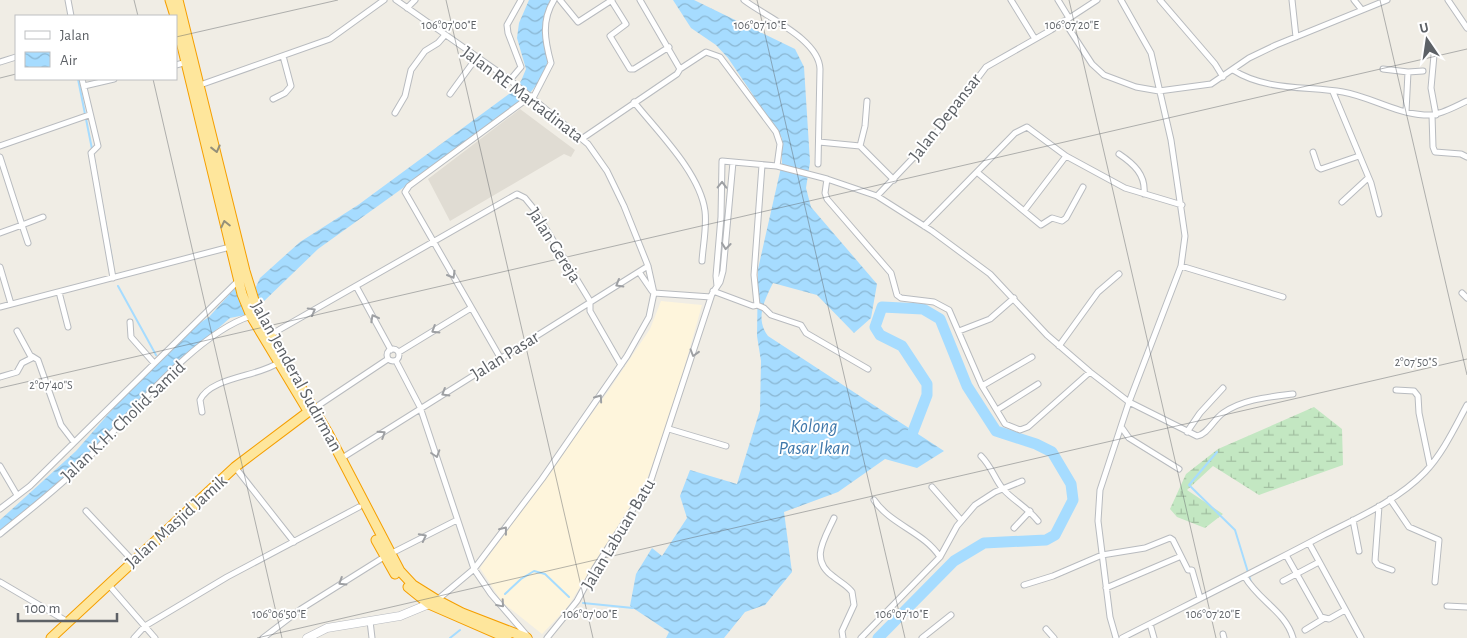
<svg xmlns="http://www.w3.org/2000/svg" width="1467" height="638" font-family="'Alegreya Sans',sans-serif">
<defs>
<pattern id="wetland-marsh" width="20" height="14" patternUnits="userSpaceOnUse" patternTransform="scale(1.25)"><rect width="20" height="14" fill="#c3e7c2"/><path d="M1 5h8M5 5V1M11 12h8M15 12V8" fill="none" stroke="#a2bfa1"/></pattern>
<pattern id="water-waves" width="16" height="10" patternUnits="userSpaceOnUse" patternTransform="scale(1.25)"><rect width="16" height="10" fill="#a6dcff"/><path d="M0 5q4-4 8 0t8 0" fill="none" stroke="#8ab6d2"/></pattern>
</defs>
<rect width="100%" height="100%" fill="#f0ede5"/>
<path fill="#fef5dc" d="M661 301 702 305 674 404 647 479 567 608 542 634 502 602 480 568 609 390 650 329Z"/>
<path fill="#e0dcd3" d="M520 109 575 150 571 157 564 154 450 221 428 179Z"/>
<path fill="url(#wetland-marsh)" d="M1314 407 1342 429 1343 465 1259 495 1213 466 1187 490 1223 514 1205 528 1177 517 1170 509 1186 474 1218 449Z"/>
<path fill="url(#water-waves)" d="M529 0H553C537 20 551 42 547 64 544 78 530 93 521 103L318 249 261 304 245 315 230 318 176 365 84 459 0 533V520L76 451 125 395 198 324 209 317 235 288 249 293 255 289 260 278 300 242 358 205 509 94 521 81 526 69 517 38 519 23Z
M673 0H694L795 49 804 67 810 162 806 188 811 207 877 284 871 318 854 333 817 295 773 283C764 301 755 319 768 336L944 451 917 468 885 459 838 492 784 512 792 572 765 605 745 612 724 638H666L669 632 630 606 636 574 652 548 662 556 687 518 680 496 690 470 737 484 760 410 761 361 757 336 758 269 782 163V138L728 58 716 45 691 28Z"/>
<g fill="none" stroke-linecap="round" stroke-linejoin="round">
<path stroke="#a6dcff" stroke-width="2" d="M78 79 96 169
M102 204 113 265
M118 286 156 355
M1217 452 1189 485 1235 530 1251 582
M505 594 521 579 534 571 545 574 569 597
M583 603 633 608
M450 638 460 630"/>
<path stroke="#a6dcff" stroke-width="11" d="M878 638 954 561 984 543 1046 540 1055 535 1073 500 1071 484 1052 452 1036 444 996 431 967 386 940 319 923 309 882 307 875 327 880 335 902 346 927 384V395L912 434"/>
<defs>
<path id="minor" d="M68 0 71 16
M396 0 510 80 588 144 607 171 624 206 648 266 654 293 649 317 627 356 542 479 474 569 437 600
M560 0 578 22 612 0
M611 0 626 24 610 36 630 69H634L669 47
M640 0 680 69
M744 0C766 17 819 39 820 69L818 164
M1011 0 1035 39
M1058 0 1069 18
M1160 0 1215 64 1223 77
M1292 0 1296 37
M1354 0 1362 10
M1448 0 1467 28
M407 8 415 0
M1064 21 1092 64 1104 75 1136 87 1159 91 1211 84 1249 58 1276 45 1387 0
M1434 55 1431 88 1436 115
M0 62 16 57
M176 65 187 62
M1383 69 1408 72 1406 112
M1233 70C1266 91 1307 86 1343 92 1371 97 1395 113 1424 115 1439 116 1454 107 1467 101
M1408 72 1423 71
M82 79 98 146 91 153 113 278
M510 80 521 67 508 33 507 25 521 0
M200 85 330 39 384 0
M84 86 114 79
M1333 92 1371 183 1379 214
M450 94 477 57
M533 98 551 63C545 41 541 21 554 0
M273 99 285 93 291 86 283 56
M867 101 865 126 860 146 894 180
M634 102C658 132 700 173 705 211 707 227 703 245 702 261
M395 113 405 96 411 70 425 51 438 43 445 35
M1432 115 1433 147 1435 152 1461 154 1467 157
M583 138 677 74 680 69 706 52 720 57 776 132 780 144 777 166 827 179 877 196 932 231 990 274 1047 335 1090 372 1129 402 1197 436C1208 434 1213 420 1223 413 1243 399 1269 397 1293 394
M819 142 860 146
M0 146 89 115
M1313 152 1318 167 1321 169 1359 156
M1119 154C1134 164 1146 175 1144 194
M0 157 22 225 0 233
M978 173 1024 211 1066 156
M827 179 825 193 827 199 891 273 897 295 901 298 934 302 949 310 982 386 1005 424 1020 430 1028 427 1090 372
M877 196 934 136 986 67 1051 30 1097 0
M1342 202 1368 178
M1024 211 1041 225 1052 218 1062 221 1066 218 1083 187
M924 226 1015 133 1027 127 1066 156 1125 188 1182 205
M28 243 22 225 43 217
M1181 266 1283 297
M0 267 11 304
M639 272 652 291
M356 286 391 350
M717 286 716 276 721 217 722 161 777 166
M713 291 753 306 757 305 754 275 762 165
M59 292 68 327
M654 293 711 297
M1462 293 1467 298
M590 301V311L621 365
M757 305 764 308 771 315 801 325 806 333 868 369
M0 307 230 247
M130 322 131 337 154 363
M17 331 30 355 38 360 61 425 74 442
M959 331 990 319 1014 298
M270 335 517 194 525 198 534 209 590 301
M1059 346 1098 292 1119 274
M387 355a6 6 0 1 1 12 0a6 6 0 1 1-12 0Z
M399 352 471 308
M501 359 405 192 409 186 531 96
M396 361 420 407 474 569 491 594 529 638
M0 377 17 372 22 363 32 358
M982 386 1032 357
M1396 390 1414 391 1418 396 1419 413 1430 466
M313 409 388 359
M997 410 1038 384
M202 412 200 400C211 377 257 377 278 363
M1122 428 1129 438 1179 469
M669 429 726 446
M1187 432 1200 413 1223 388
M981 456C992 467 995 480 1003 489 1014 501 1027 507 1038 521
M342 458 648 266
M0 466 17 495
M235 467 294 542
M932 487 961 520
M1390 499 1409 527 1439 540 1435 582
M874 500C891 525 924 532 940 557
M1379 506 1375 561 1378 565 1392 570
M0 509 30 486 238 281
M86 511 133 561
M834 518C824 540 809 560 834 577 840 582 848 586 852 592L854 605 842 631 843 638
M1353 520 1359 551
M1014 528 1030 511
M0 534C27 512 56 490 81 465 126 422 193 334 251 316
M1309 543 1361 638
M390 554 457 520
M1286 555 1321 617 1329 619 1345 610
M1245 577C1258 600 1286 612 1293 638
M1283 581 1319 562
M0 582 68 622
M108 584 155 638
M1024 585 1053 576 1102 555 1145 548 1170 538 1173 540 1188 570H1192L1200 598
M1106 588 1179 557
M1447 606 1467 607
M370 621 372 638
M1150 624 1154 638
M1046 629 1054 638
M1305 630 1323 619
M1223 634 1224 638
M134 638 145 626 227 577 359 507
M263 638 301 609 384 557
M547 638 577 601 595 568 650 483 712 294 720 282 723 271 733 162
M861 638 940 557 957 526 975 505 995 492 1022 481
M922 638 951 615
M1116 638 1110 617 1098 521 1100 490 1129 402 1181 266 1185 236 1171 140 1151 53 1121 0
M1122 638C1189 604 1256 571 1322 536 1357 518 1397 501 1425 472 1443 453 1455 427 1467 405"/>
<path id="secondary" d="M307 638 327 628 400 616 429 604"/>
<path id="trunk" d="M170 0 175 16
M178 0 245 271 257 310 270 335 328 433 400 571 413 585 437 600 462 613 527 638
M176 21 242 294 251 316 308 411
M376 540 395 574
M408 587 429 604 507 638
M51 638 235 467 308 412"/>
</defs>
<use href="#minor" stroke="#b8bbbf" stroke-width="7"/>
<use href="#secondary" stroke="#b7babf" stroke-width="9"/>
<use href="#trunk" stroke="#f59f00" stroke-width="11"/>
<use href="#minor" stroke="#fff" stroke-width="5"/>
<use href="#secondary" stroke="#fff" stroke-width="8"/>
<use href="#trunk" stroke="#fee69c" stroke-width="9"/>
</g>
<defs><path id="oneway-chevron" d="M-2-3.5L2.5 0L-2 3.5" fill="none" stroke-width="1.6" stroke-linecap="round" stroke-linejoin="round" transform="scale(1.25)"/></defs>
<g stroke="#959079">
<use href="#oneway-chevron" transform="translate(216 149) rotate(76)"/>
<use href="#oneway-chevron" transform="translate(225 224) rotate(-103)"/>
</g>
<g stroke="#9ea0a3">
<use href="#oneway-chevron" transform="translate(722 185) rotate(-89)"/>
<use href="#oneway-chevron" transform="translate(726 246) rotate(96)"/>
<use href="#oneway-chevron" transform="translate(452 275) rotate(60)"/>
<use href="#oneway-chevron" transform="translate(619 284) rotate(150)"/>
<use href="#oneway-chevron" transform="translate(312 311) rotate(-29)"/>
<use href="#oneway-chevron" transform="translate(374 318) rotate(-118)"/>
<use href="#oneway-chevron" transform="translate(435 330) rotate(148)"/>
<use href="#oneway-chevron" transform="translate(694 353) rotate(107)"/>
<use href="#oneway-chevron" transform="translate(445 393) rotate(149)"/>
<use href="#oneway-chevron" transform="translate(599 398) rotate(-55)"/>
<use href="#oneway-chevron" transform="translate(382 434) rotate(-33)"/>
<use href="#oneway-chevron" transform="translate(436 454) rotate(72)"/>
<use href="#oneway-chevron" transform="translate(504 530) rotate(-52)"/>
<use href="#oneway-chevron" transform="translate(423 537) rotate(-27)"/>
<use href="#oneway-chevron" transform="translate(342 582) rotate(148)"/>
<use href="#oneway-chevron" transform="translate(501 604) rotate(49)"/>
</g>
<path fill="none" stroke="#5d6166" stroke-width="1" stroke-opacity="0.45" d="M134 0 138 16M446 0 593 638M757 0 905 638M1069 0 1216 638M1380 0 1467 375M176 37 338 0M0 78 16 74M153 79 282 638M0 388 1467 49M257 638 1467 359"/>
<g text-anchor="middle" stroke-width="4" stroke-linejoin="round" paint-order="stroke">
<g font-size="18" fill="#5d6166" stroke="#fff">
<text transform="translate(523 94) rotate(37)" y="6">Jalan RE Martadinata</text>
<text transform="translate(945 117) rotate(-52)" y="6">Jalan Depansar</text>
<text transform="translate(555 245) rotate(58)" y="6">Jalan Gereja</text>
<text transform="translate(505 355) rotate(-32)" y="6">Jalan Pasar</text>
<text transform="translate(297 376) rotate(61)" y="6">Jalan Jenderal Sudirman</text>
<text transform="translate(123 421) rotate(-44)" y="6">Jalan K.H. Cholid Samid</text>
<text transform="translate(176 521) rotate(-42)" y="6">Jalan Masjid Jamik</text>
<text transform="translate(618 534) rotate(-59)" y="6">Jalan Labuan Batu</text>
</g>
<g font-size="19" font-style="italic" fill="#3e77aa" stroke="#fff">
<text x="814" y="432">Kolong<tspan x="814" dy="22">Pasar Ikan</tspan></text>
</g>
</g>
<g font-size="12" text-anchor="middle" fill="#5d6166" stroke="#fff" stroke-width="4" stroke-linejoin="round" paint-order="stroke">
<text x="449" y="29">106°07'00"E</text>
<text x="760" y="29">106°07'10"E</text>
<text x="1072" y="29">106°07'20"E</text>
<text x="1416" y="366">2°07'50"S</text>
<text x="51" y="389">2°07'40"S</text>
<text x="279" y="618">106°06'50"E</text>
<text x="590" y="618">106°07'00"E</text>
<text x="902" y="618">106°07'10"E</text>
<text x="1213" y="618">106°07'20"E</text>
</g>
<rect x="15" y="15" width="162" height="65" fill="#ffffff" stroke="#bec0c2"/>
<rect x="25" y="31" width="25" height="8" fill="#ffffff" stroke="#bec0c2"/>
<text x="60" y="40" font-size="15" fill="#5d6166">Jalan</text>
<rect x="25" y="52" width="25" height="15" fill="url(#water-waves)" stroke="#bec0c2"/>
<text x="60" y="65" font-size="15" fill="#5d6166">Air</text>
<g transform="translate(1427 40) rotate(347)" stroke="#ffffff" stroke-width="4" paint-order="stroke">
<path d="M0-4L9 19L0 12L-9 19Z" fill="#5d6166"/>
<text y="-8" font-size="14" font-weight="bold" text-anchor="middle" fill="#5d6166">U</text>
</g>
<path d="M18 613v8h99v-8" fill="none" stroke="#5d6166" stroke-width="2.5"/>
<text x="25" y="613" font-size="15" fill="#5d6166" stroke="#ffffff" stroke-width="4" paint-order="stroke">100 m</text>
</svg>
